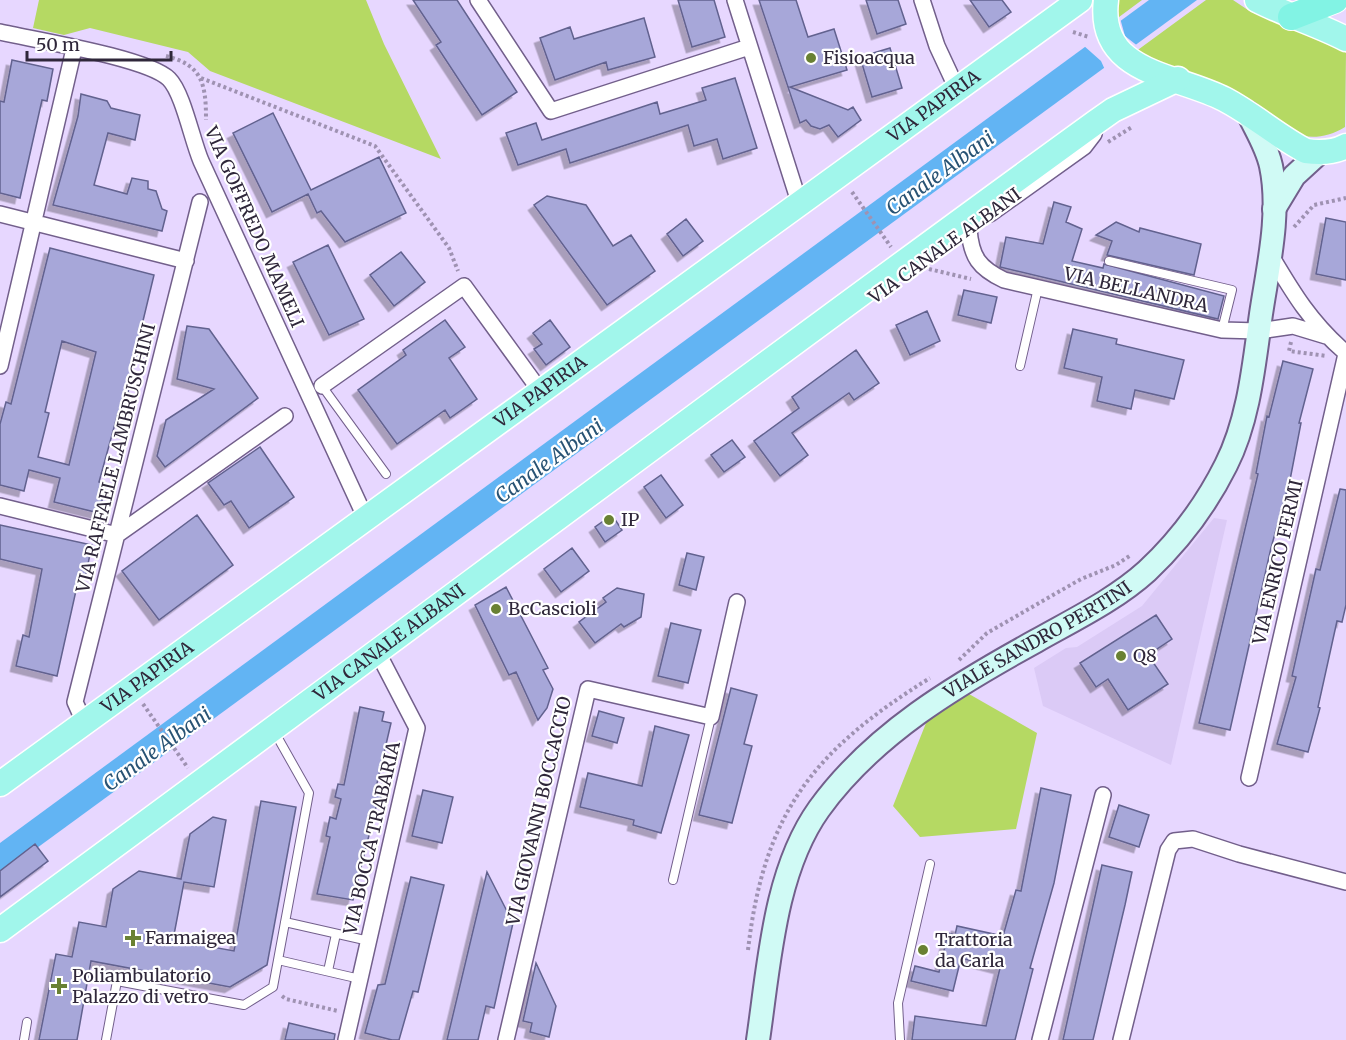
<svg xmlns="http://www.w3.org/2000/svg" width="1346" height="1040" font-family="Merriweather,serif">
<defs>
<filter id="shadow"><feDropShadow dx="-5.5" dy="5.5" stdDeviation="0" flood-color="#0004"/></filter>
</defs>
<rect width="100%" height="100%" fill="#e7d7ff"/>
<path fill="#dbcaf6" d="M1214 518 1227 520 1171 765 1043 706 1034 668 1066 648 1077 647 1142 606Z"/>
<path fill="#b5d963" d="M39 0H366L384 44 441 159 210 71 188 52 90 28 64 35 33 28Z
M1116 0H1142L1115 20Z
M1206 0H1233L1251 12 1340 47 1346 53 1345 127C1292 159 1257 104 1212 82 1187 70 1160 63 1135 52Z
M969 694 1037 733 1016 829 920 837 893 806 928 718Z"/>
<path fill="#62b4f3" d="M1149 0H1197L0 875V843Z"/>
<path fill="#e7d7ff" d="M1120 18 1125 36 1139 47 1106 72 1101 61 1083 45Z"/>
<path fill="#a7a7d9" stroke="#62628f" stroke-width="1.5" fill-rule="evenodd" filter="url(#shadow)" d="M413 0H457L517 92 482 115 436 45 441 42Z
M678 0H714L725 37 692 47Z
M759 0H796L808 37 834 29 847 70 790 87 848 110 853 107 861 120 838 137 829 125 820 129 811 126 806 120 800 123Z
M866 0H898L906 24 877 34Z
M970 0H1002L1011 12 989 27Z
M644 18 655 57 608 70 606 62 555 80 540 38 570 27 574 39Z
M890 48 902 88 872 97 860 57Z
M12 60 53 69 47 101 42 100 20 198 0 193V101L4 102Z
M735 78 757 148 723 159 717 139 694 146 688 125 570 163 566 149 518 165 506 133 536 123 542 140 657 102 660 114 706 100 702 88Z
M81 94 107 101 111 108 140 115 135 140 108 133 94 185 127 194 132 178 148 181V189L156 191 162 209 167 211 162 231 53 205 78 116Z
M273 113 311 190 379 157 406 213 345 242 321 211 317 213 308 194 272 212 233 133Z
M547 196 586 205 613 246 631 235 655 271 607 305 534 205Z
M1054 202 1071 207 1066 222 1082 229 1072 261 1103 268 1104 264 1224 296 1218 319 1000 267 1006 237 1043 244Z
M1326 218 1346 222V280L1316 274Z
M686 219 703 241 683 256 667 234Z
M1116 222 1139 232 1140 228 1201 244 1194 275 1107 255 1112 241 1096 235Z
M328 245 364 319 329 335 293 262Z
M50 248 154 275 142 325H145L131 375 128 393 131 394 125 415 118 413 99 482 106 484 99 513 54 502 60 478 29 470 24 491 0 485V424L6 402 11 404ZM62 341 96 352 69 465 38 457 49 413 45 412Z
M401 252 425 282 394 306 370 275Z
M964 290 997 297 991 323 958 315Z
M927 311 940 341 910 355 896 325Z
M445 320 465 347 449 358 477 399 450 418 445 410 397 444 358 390 406 355 403 350Z
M550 320 570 347 546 365 534 349 542 344 533 333Z
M187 326 209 329 258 398 165 467 157 456 166 420 214 389 177 379Z
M1073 329 1117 339 1116 344 1184 360 1174 399 1135 390 1131 409 1097 401 1102 377 1064 368Z
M856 350 879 383 854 400 849 393 792 433 808 455 780 476 754 441 799 408 792 397Z
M1283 361 1313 369 1299 423H1301L1290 480 1271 548 1230 730 1199 723 1258 474 1256 473 1267 416 1269 417Z
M732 440 745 457 724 472 711 455Z
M260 447 294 497 249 528 231 501 224 505 208 483Z
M661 475 683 505 666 518 644 487Z
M1340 489 1346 490V605L1342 622 1337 621 1318 707 1320 708 1308 752 1277 744 1296 677 1292 676 1316 569 1320 570Z
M197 515 233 565 159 620 122 571Z
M612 515 622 530 605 542 595 527Z
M0 525 92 545 85 578 79 577 57 676 16 666 23 635 29 637 42 569 0 559Z
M572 548 589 571 561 592 544 569Z
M687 553 704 557 696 590 679 585Z
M506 587 548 668 543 670 553 689 547 708 538 720 516 672 509 675 475 605Z
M617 588 644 594 641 617 624 627 621 624 595 643 579 622 606 602 603 598Z
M1156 615 1172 639 1148 655 1168 684 1128 710 1108 679 1096 687 1080 663Z
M671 623 701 630 688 683 658 676Z
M731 688 757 695 744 744 752 746 732 823 699 815Z
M360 707 384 712 382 721 391 723 375 792 382 793 379 807H376L353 900 317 894 330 837 326 836 330 817 336 819 341 799 335 797 338 784 344 785Z
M599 711 624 718 617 743 592 736Z
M655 726 689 735 661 833 633 825 634 820 580 807 588 773 642 786Z
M1041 788 1071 795 1054 883 1030 968 1033 969 1015 1040H912L915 1016 986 1026 1000 968 961 958 953 991 911 981 915 966 939 972 948 933 955 935 957 926 1003 936 1016 890 1021 891Z
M423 790 453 797 442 843 412 836Z
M261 801 296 807 267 965 230 987 91 961 77 1040H39L56 954 72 957 79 922 106 927 113 889 139 871 181 879 190 834 213 817 226 820 214 887 184 882 173 940 234 951Z
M1119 805 1149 815 1139 847 1109 837Z
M35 844 48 861 0 897V871Z
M1102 865 1132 872 1125 905 1093 1040H1063Z
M487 872 513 923 494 1008 486 1006 478 1040H447Z
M411 877 444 885 418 992 413 991 399 1040H392L365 1033 378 985 385 984Z
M536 963 556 1006 549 1037 530 1032 532 1023 523 1021Z
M289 1023 335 1034 334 1040H285Z"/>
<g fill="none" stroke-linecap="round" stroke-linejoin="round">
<defs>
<path id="service" d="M1109 261 1232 290 1222 330
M1020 366 1038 288
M322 386 386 474
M673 880 711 717
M285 922 369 941
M278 960 360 979
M328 971 336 934
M24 1040 27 1022
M106 1040 117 981 244 1005 273 987 309 793 274 731
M900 1040 898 1003 930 864"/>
<path id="minor" d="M478 0 551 111 749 47
M735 0 800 205
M922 0 937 46 957 89
M0 32C35 40 148 58 169 79 183 93 192 140 201 161L366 519
M0 214 186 261
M990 214 1084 147 1094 134 1095 127
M969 229C971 257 979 268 1004 280L1222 330 1259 331 1293 326 1326 336
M1270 254C1293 293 1311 323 1346 353
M0 366 74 49
M322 386 464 286 541 392
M0 506 117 535 285 416
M84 722 75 702 200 202
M1249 778 1346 354
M346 1040 417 728 378 653
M506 1040 588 689 711 717 737 602
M1040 1040 1103 795
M1121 1040 1168 850 1174 841 1193 839 1239 854 1346 882"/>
<g id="secondary">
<path d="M1274 209 1294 176 1319 153"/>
<path id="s1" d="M758 1040C769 966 774 872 819 809 873 734 956 685 1036 641 1073 620 1115 600 1147 571 1179 541 1207 503 1226 465 1249 420 1254 364 1261 314 1268 267 1281 213 1271 166 1267 147 1256 130 1248 113"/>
</g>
<g id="primary">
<path d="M1106 0C1097 74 1175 74 1224 99 1253 114 1277 136 1306 151 1320 153 1333 153 1346 146"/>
<path d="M1257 0C1286 15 1317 24 1346 39"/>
<path id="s2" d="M0 784 1080 0"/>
<path id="s3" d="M0 930C366 662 729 388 1096 122L1113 110 1178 79"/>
</g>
<path id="trunk" d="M1291 17 1335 0"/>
</defs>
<use href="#service" stroke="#725f8b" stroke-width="10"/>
<use href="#minor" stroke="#725f8b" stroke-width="18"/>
<use href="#secondary" stroke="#725f8b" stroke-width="26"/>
<use href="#primary" stroke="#fff" stroke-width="27"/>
<use href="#trunk" stroke="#fff" stroke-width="28"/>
<path stroke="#9f92b2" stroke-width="4" stroke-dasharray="3 3" stroke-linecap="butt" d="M1073 32 1089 37
M166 56C203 65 206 85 206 120
M201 78 375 146 449 248 458 271
M1108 142 1132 127
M852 192 891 247
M1294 227 1314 205 1346 198
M929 269 971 279
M1291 342 1289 351 1327 356
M959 660 987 633 1081 579 1116 565 1131 555
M143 704 188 768
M748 950C764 812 814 750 930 678
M282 996 286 999 338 1011"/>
<use href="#service" stroke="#fff" stroke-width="8"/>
<use href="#minor" stroke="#fff" stroke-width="15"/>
<use href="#secondary" stroke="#d0faf5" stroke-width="22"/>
<use href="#primary" stroke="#a1f6eb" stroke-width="24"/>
<use href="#trunk" stroke="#82f3e4" stroke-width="26"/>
</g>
<g fill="#698133" stroke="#fff" stroke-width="2">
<circle cx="811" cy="58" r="6"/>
<circle cx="609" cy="520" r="6"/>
<circle cx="496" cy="609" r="6"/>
<circle cx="1121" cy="656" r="6"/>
<path d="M130 929h6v6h6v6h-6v6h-6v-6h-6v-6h6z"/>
<circle cx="923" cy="950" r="6"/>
<path d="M56 977h6v6h6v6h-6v6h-6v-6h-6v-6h6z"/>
</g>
<g text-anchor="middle" stroke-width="4.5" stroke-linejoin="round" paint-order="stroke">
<g font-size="18" fill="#2f273a" stroke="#fff" text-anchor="start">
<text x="823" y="64">Fisioacqua</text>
<text x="621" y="526">IP</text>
<text x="508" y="615">BcCascioli</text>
<text x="1133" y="662">Q8</text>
<text x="145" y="944">Farmaigea</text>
<text x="935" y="946">Trattoria<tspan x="935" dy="21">da Carla</tspan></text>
<text x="72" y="982">Poliambulatorio<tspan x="72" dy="21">Palazzo di vetro</tspan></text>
</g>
<g font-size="18" fill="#2f273a" stroke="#fff">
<text dy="6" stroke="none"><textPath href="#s2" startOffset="1154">VIA PAPIRIA</textPath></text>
<text transform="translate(254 227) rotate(66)" y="6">VIA GOFFREDO MAMELI</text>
<text transform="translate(945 246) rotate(-36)" y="6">VIA CANALE ALBANI</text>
<text transform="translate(1136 290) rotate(13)" y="6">VIA BELLANDRA</text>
<text dy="6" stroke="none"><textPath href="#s2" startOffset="668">VIA PAPIRIA</textPath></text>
<text transform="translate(116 458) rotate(-76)" y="6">VIA RAFFAELE LAMBRUSCHINI</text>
<text transform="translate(1278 562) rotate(-77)" y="6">VIA ENRICO FERMI</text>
<text dy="6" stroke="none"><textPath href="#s1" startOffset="520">VIALE SANDRO PERTINI</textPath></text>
<text dy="6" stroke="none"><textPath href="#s3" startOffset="484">VIA CANALE ALBANI</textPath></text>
<text dy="6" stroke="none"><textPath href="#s2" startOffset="182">VIA PAPIRIA</textPath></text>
<text transform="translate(539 811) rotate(-77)" y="6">VIA GIOVANNI BOCCACCIO</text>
<text transform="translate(372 838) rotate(-77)" y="6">VIA BOCCA TRABARIA</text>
</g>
<g font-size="20" font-style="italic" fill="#285374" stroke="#fff">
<text transform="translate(940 173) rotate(-36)" y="7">Canale Albani</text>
<text transform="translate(549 461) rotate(-36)" y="7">Canale Albani</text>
<text transform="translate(157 749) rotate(-36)" y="7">Canale Albani</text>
</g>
</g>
<path d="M27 51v9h144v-9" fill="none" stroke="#2f273a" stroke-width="3"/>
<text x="36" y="51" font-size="18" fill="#2f273a" stroke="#ffffff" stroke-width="4.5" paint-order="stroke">50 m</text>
</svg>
